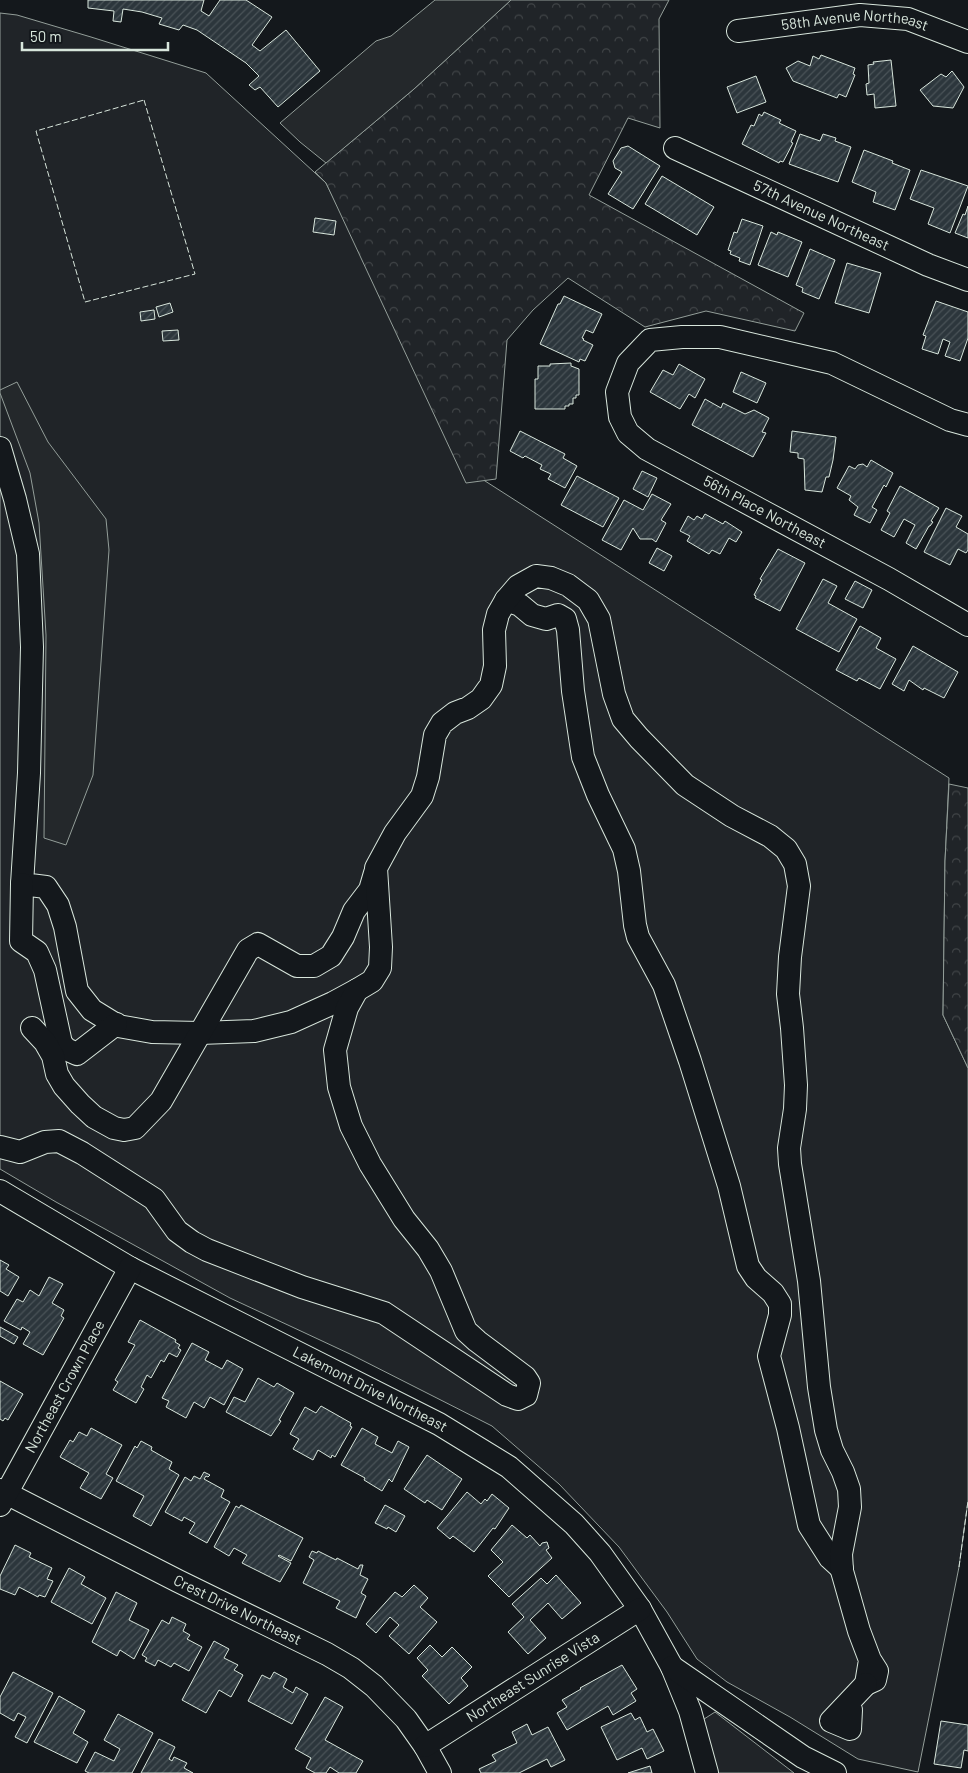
<svg xmlns="http://www.w3.org/2000/svg" width="968" height="1773" font-family="Barlow,sans-serif">
<defs>
<pattern id="forest-crowns" width="20" height="18" patternUnits="userSpaceOnUse" patternTransform="scale(1.25)"><rect width="20" height="18" fill="#202428"/><path d="M2 6a3 3 0 1 1 6 0M12 15a3 3 0 1 1 6 0" fill="none" stroke="#404447"/></pattern>
<pattern id="building-hatch" width="6" height="6" patternUnits="userSpaceOnUse" patternTransform="scale(1.25)"><rect width="6" height="6" fill="#2c363c"/><path d="M-1 1l2-2M0 6l6-6M5 7l2-2" fill="none" stroke="#4a5358"/></pattern>
</defs>
<rect width="100%" height="100%" fill="#14181c"/>
<path fill="#202428" stroke="#939e99" d="M0 13 17 15 91 37 206 73 326 183 471 472 949 778 945 861 943 1015 968 1068V1501L959 1567 918 1772 858 1759 790 1717 727 1682 697 1659 667 1612 619 1547 559 1484 492 1426 350 1354 230 1298 56 1202 0 1169Z
M715 1712 794 1773H718L701 1721Z"/>
<path fill="url(#forest-crowns)" stroke="#939e99" d="M511 0H669L659 19 660 128 628 118 589 195 804 313 795 331 706 311 645 327 568 278 533 310 507 340 496 479 466 483 326 183 315 172 414 89Z
M949 784 968 788V1068L943 1015 945 861Z"/>
<path fill="#24282b" stroke="#939e99" d="M435 0H511L414 89 326 163 300 142 280 123 376 41 391 36Z
M17 382 48 442 106 519 109 550 93 775 66 845 44 838 46 635 39 523 30 473 0 393V390Z"/>
<path fill="url(#building-hatch)" stroke="#d8e6dc" d="M88 0H204L201 11 209 16 220 0H246L272 17 252 45 260 51 286 30 320 71 278 107 260 87 255 90 249 85 259 76 246 63 197 30 183 25 179 30 159 24 162 18 142 12 123 9 121 22 113 21 114 11 88 8Z
M821 55 855 68 853 74 855 75 846 97 839 94 837 98 793 81 786 68 798 61 810 66 813 56 819 59Z
M891 60 896 106 875 108 874 94 867 95 866 84 869 83 868 65 874 64 873 62Z
M952 71 964 87 953 108 933 106 920 90 941 74 946 77Z
M756 76 766 102 737 113 727 87Z
M764 112 781 120 779 123 796 131 791 142 793 143 783 162 780 161 779 163 742 144 751 125 754 126 759 114 762 116Z
M800 134 820 141 823 134 836 138 835 141 851 147 838 182 789 164Z
M628 146 660 166 633 209 608 194 622 172 615 168 613 161 621 148Z
M864 150 893 161 892 163 910 170 895 210 873 202 876 192 852 182Z
M921 170 968 186 950 233 928 224 934 208 910 199Z
M662 176 714 207 697 235 645 204Z
M968 206V238L955 233 963 214 965 215Z
M315 218 336 221 334 235 313 232Z
M742 219 763 226 750 265 739 261 740 258 730 254 731 251 728 250 734 232 737 233Z
M771 232 777 235 778 232 802 242 788 277 758 265Z
M810 249 835 260 819 299 802 292 803 288 796 285Z
M847 263 881 273 869 313 835 303Z
M564 296 602 314 593 333 586 330 582 338 584 339 583 340 593 345 585 361 580 359 579 362 540 344 558 304H560Z
M936 301 968 312V338L960 361 945 356 950 342 943 339 938 354 922 349 926 336 923 335Z
M170 303 173 312 159 317 156 307Z
M154 310 155 319 141 321 140 312Z
M178 330 179 340 163 341 162 331Z
M571 363V366L579 369V395H576V398H573V404H569V406H565V409H535V379H538V366H550V364Z
M679 364 705 379 695 398 689 394 680 409 650 392 663 370 673 375Z
M741 372 766 383 757 403 733 392Z
M705 399 721 408 723 403 745 414 754 410 769 418 762 432 766 433 753 457 692 425Z
M520 431 565 454 563 458 577 466 565 488 548 479 551 474 540 469 542 465 525 456 523 458 510 451Z
M792 431 836 437 833 460 829 477H826L822 492 805 490 804 459 798 458V453L790 452Z
M871 460 893 473 886 487 884 485 872 507 877 510 870 523 854 515 858 507 849 500 851 496 837 488 849 466 855 469 858 465 863 464 867 467Z
M642 471 657 478 648 497 633 489Z
M577 476 619 498 603 527 561 505Z
M900 486 939 508 931 521 933 522 930 526H929L916 549 906 543 915 525 904 519 894 537 881 530 890 513 887 511Z
M652 494 671 504 661 520 666 523 656 542 652 539H640L633 528 621 550 602 540 624 500 643 510Z
M946 508 962 516 956 527 968 534V550L966 553 958 549 950 565 924 552Z
M705 514 723 524 725 521 742 532 736 542 729 538 720 554 712 550 709 554 687 541 690 536 680 531 688 516 694 520 697 516 702 519Z
M657 548 672 556 664 571 649 563Z
M778 549 805 563 780 611 755 598 756 596 754 595 762 580 760 579Z
M823 579 837 586 828 603 857 619 839 652 796 629Z
M855 581 872 590 863 608 845 599Z
M860 626 881 638 876 648 896 659 880 689 859 678 857 681 836 670Z
M913 646 958 672 944 698 924 688 923 690 909 680 904 691 892 684Z
M0 1260 9 1265 6 1269 19 1277 8 1296 0 1291Z
M49 1277 63 1284 52 1303 64 1310 61 1316 64 1318 43 1355 23 1344 30 1332 22 1327 21 1330 4 1321 17 1299 23 1302 30 1290 39 1296Z
M140 1320 176 1340 175 1342 180 1345 178 1348 181 1350 177 1357 169 1353 164 1362 161 1360 151 1378 147 1375 141 1387 144 1389 136 1403 113 1390 118 1382 115 1380 135 1345 128 1342Z
M0 1327 18 1337 14 1344 0 1336Z
M192 1343 209 1352 205 1360 222 1369 227 1360 243 1369 224 1405 210 1397 204 1408 194 1402 186 1418 166 1407 169 1401 162 1398Z
M258 1378 274 1387 277 1383 294 1393 279 1420 281 1421 271 1436 226 1412 234 1397 245 1402Z
M0 1381 23 1394 8 1420 5 1418 3 1421 0 1419Z
M321 1406 351 1423 350 1426 352 1427 335 1457 332 1455 331 1458 318 1450 313 1460 293 1449 299 1439 290 1434 305 1407 316 1413Z
M91 1428 122 1445 106 1474 113 1478 101 1499 80 1488 89 1473 60 1457 70 1440 73 1442 79 1432 87 1436Z
M362 1428 378 1437 375 1444 392 1453 398 1441 409 1447 392 1482 389 1479 382 1491 364 1480 365 1478 341 1465Z
M141 1441 152 1447 151 1450 172 1462 169 1469 179 1475 151 1526 133 1516 144 1496 116 1481 135 1446 137 1448Z
M427 1455 462 1479 442 1510 427 1500 425 1503 404 1489Z
M204 1472 210 1475 208 1477 206 1476 204 1479 224 1490 221 1497 230 1502 207 1543 189 1533 195 1523 184 1517 182 1521 165 1512 185 1477 191 1481 194 1476 200 1479Z
M467 1492 481 1504 485 1499 487 1501 492 1494 509 1508 495 1529 493 1528 474 1552 453 1536 450 1539 437 1528Z
M241 1505 303 1538 291 1561 279 1555 278 1556 291 1563 280 1582 242 1563 247 1555 234 1548 229 1556 214 1547 236 1506 239 1508Z
M385 1505 405 1516 396 1532 388 1527 387 1529 375 1523Z
M512 1525 527 1538 530 1535 540 1546 542 1543 547 1542 549 1548 546 1550 552 1558 509 1597 488 1576 503 1562 491 1550Z
M15 1545 31 1553 29 1557 52 1568 47 1579 53 1581 45 1597 39 1595 38 1597 19 1587 15 1595 0 1589V1576Z
M312 1551 317 1553 318 1551 336 1560 337 1558 358 1569 360 1565H363L360 1575 368 1579 361 1593 366 1596 356 1618 336 1608 340 1601 303 1583 314 1560 309 1557Z
M69 1568 85 1577 81 1584 106 1598 92 1624 51 1602Z
M556 1575 581 1603 562 1619 548 1603 530 1620 546 1638 528 1654 508 1632 524 1617 512 1604 541 1578 547 1584Z
M414 1585 428 1598 420 1607 437 1622 409 1654 389 1636 399 1625 390 1617 376 1633 366 1624 395 1592 402 1597Z
M116 1592 137 1603 129 1620 149 1630 134 1659 120 1650 117 1656 92 1642Z
M172 1617 186 1624 183 1631 190 1635 187 1639 202 1647 189 1671 174 1663 171 1667 158 1660 155 1666 145 1661 147 1658 142 1655 162 1620 169 1624Z
M214 1641 229 1649 224 1658 238 1665 234 1670 243 1675 231 1697 219 1690 206 1713 182 1700Z
M430 1645 442 1657 452 1647 472 1667 461 1678 468 1686 449 1704 422 1676 428 1670 417 1658Z
M622 1665 637 1689 631 1693 636 1701 613 1715 608 1706 567 1730 557 1713 567 1707 562 1700 581 1689 580 1688Z
M13 1672 53 1693 27 1743 15 1737 26 1717 18 1713 14 1721 0 1713V1697Z
M274 1672 287 1679 283 1687 293 1693 296 1687 308 1694 292 1724 248 1701 262 1675 270 1679Z
M59 1696 85 1711 73 1733 88 1742 77 1763 34 1742Z
M325 1697 343 1707 325 1740 363 1761 356 1773H339L330 1767 326 1773H315L306 1768 311 1758 295 1749Z
M631 1713 635 1720 640 1717 647 1732 653 1729 664 1751 647 1759 642 1748 617 1760 601 1727Z
M118 1714 153 1733 132 1773H89L85 1771 95 1752 114 1761 120 1749 104 1740Z
M941 1721 968 1725V1751L964 1750 961 1768 934 1764Z
M527 1724 532 1735 548 1727 565 1760 551 1767 547 1759 519 1773H481L479 1769 496 1761 492 1755 517 1743 512 1732Z
M159 1739 175 1747 169 1759 172 1761 174 1757 187 1763 184 1768 193 1773H141Z
M650 1766 652 1773H628Z"/>
<g fill="none" stroke-linecap="round" stroke-linejoin="round">
<defs>
<g id="minor">
<path id="s1" d="M738 31 860 15 908 19 968 42"/>
<path id="s2" d="M675 148 928 265 968 280"/>
<path id="s3" d="M968 425 950 420 832 363 720 337H682L650 340 628 363 617 392 620 417 628 433 647 449 889 579 968 625"/>
<path d="M0 448 15 499 28 554 32 647 29 773 22 884 46 887 58 905 65 927 77 991 92 1010 118 1026 152 1032 200 1033 254 1031 291 1022 333 1003 357 990"/>
<path d="M506 600 520 605 532 615 546 619 558 615 565 619 568 630 573 691 583 757 598 795 624 849 629 871 635 925 638 937 664 985 690 1061 729 1186 748 1266 756 1278 773 1293 780 1304V1315L769 1356 788 1428 809 1525 830 1558 842 1569"/>
<path d="M22 884 21 941 37 952 45 970 61 1043 66 1049 77 1054 116 1024"/>
<path d="M32 1028 45 1042 53 1056 57 1074 64 1086 80 1104 94 1117 114 1128 124 1130 135 1128 161 1101 248 950 258 944 297 966H314L331 956 343 937 354 911 370 890 375 873"/>
<path d="M0 1147 20 1152 45 1142 59 1141 82 1153 154 1199 177 1231 192 1242 207 1250 302 1287 384 1313 507 1395 518 1399 526 1395 529 1383 525 1377 477 1341 466 1331 441 1271 428 1249 404 1219 370 1164 351 1126 339 1087 335 1050 347 1008 357 990 372 981 380 968 381 947 376 868 395 833 422 796 428 777 435 735 442 723 455 713 468 708 481 699 491 685 495 666 494 630 498 614 506 600 518 586 536 576 551 578 568 585 588 600 599 619 614 694 623 719 639 738 685 785 732 816 770 836 786 849 795 864 799 886 790 957 788 994 792 1028 796 1085 795 1109 789 1148 790 1164 809 1281 819 1387 826 1430 832 1450 843 1472 849 1489 850 1507 841 1554 842 1571 859 1631 870 1660 877 1671 875 1680 866 1684 870 1660"/>
<path id="s4" d="M0 1191 130 1268 439 1424 509 1467 574 1524 600 1553 640 1609 672 1667 690 1711 707 1773"/>
<path id="s5" d="M0 1490 178 1581 327 1654 351 1668 374 1686 406 1719 425 1746 440 1773"/>
<path id="s6" d="M0 1505 130 1268"/>
<path d="M672 1667 803 1757 835 1773"/>
<path d="M846 1706 851 1710 850 1729 831 1721 866 1684"/>
<path id="s7" d="M425 1746 640 1609"/>
</g>
</defs>
<use href="#minor" stroke="#d8e6dc" stroke-width="24"/>
<use href="#minor" stroke="#14181c" stroke-width="22"/>
<path stroke="#d8e6dc" stroke-width="1" stroke-dasharray="6 2.5" stroke-linecap="butt" d="M144 100 195 274 85 302 36 131Z
M959 1567 968 1501"/>
</g>
<g text-anchor="middle" stroke-width="4" stroke-linejoin="round" paint-order="stroke">
<g font-size="15" fill="#d8e6dc" stroke="#14181c">
<text dy="5" stroke="none"><textPath href="#s1" startOffset="118">58th Avenue Northeast</textPath></text>
<text dy="5" stroke="none"><textPath href="#s2" startOffset="161">57th Avenue Northeast</textPath></text>
<text dy="5" stroke="none"><textPath href="#s3" startOffset="599">56th Place Northeast</textPath></text>
<text dy="5" stroke="none"><textPath href="#s6" startOffset="135">Northeast Crown Place</textPath></text>
<text dy="5" stroke="none"><textPath href="#s4" startOffset="420">Lakemont Drive Northeast</textPath></text>
<text dy="5" stroke="none"><textPath href="#s5" startOffset="266">Crest Drive Northeast</textPath></text>
<text dy="5" stroke="none"><textPath href="#s7" startOffset="128">Northeast Sunrise Vista</textPath></text>
</g>
</g>
<path d="M22 42v8h146v-8" fill="none" stroke="#d8e6dc" stroke-width="2.5"/>
<text x="30" y="42" font-size="15" fill="#d8e6dc" stroke="#14181c" stroke-width="4" paint-order="stroke">50 m</text>
</svg>
